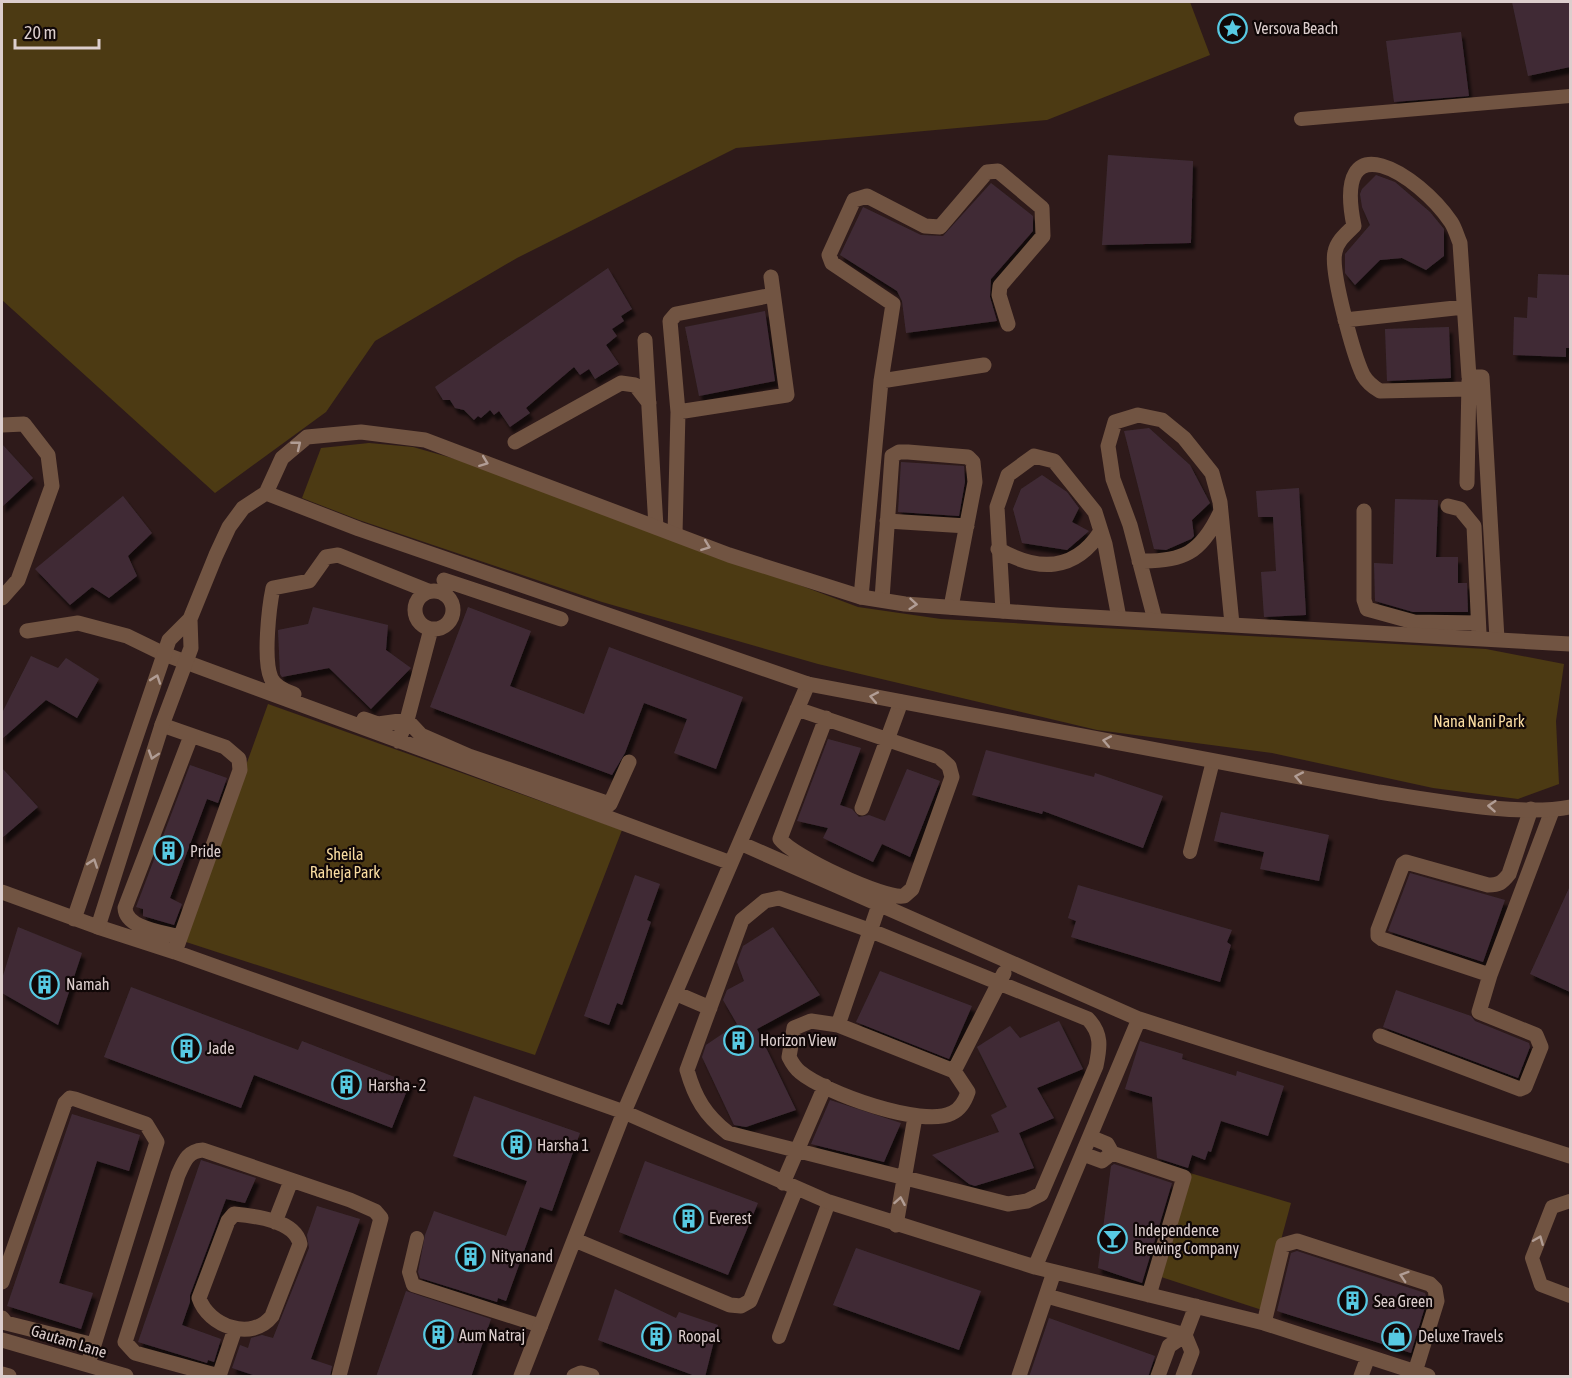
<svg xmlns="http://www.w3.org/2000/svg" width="1572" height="1378" font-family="'Asap Condensed',sans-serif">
<defs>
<filter id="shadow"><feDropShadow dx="3.5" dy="6" stdDeviation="1.5" flood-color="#0009"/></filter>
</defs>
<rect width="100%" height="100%" fill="#2e1a1a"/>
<path fill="#4c3a13" d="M2 2H1190L1210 55 1047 120 736 148 517 258 375 341 326 412 215 493 2 300Z
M369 443 413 447 487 468 858 607 941 619 1486 649 1564 664 1556 721 1559 784 1518 799 1433 788 1272 753 1097 730 818 664 602 602 359 520 302 498 321 448Z
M268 704 622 830 535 1055 183 941Z
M1190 1173 1291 1203 1262 1310 1155 1275Z"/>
<path fill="#3f2c36" filter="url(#shadow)" d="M1512 2H1570V67L1528 76Z
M1461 32 1469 96 1394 102 1386 41Z
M1108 155 1193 161 1191 243 1102 245Z
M1376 175 1395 182 1430 212 1444 229V256L1426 270 1402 258 1380 260 1355 285 1345 273V254L1370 225 1362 207 1360 194 1362 189Z
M991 183 1033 216V231L991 279 990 297 997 321 906 333 902 301 897 291 840 255 863 207 921 235 943 236Z
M608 268 632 309 621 316 624 321 612 329 617 336 606 345 619 364 595 379 589 369 580 375 574 367 526 408 530 413 510 427 499 411 494 415 490 410 481 418 478 416 474 420 464 410 455 408 450 400H443L435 387Z
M1538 274 1570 275V348H1566V357L1513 355 1514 317 1527 318 1528 297 1537 298Z
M765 311 775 381 699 396 685 327Z
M1449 327 1451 378 1387 381 1385 329Z
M1149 428 1190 465 1210 503 1192 520 1194 536 1191 539 1166 550 1154 549 1124 431Z
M2 444 33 478 2 507Z
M901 462 964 466 965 482 959 516 898 512Z
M1042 475 1067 492 1079 508 1072 522 1089 531 1067 550 1022 543 1013 509 1021 489Z
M1299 488 1306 615 1264 617 1261 572 1276 571 1273 517H1258L1256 491Z
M123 496 152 533 128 556 137 576 109 598 92 587 70 605 35 569Z
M1395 499 1438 500 1436 557H1458V583H1467L1468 612H1413L1375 601 1374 563 1393 564Z
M313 607 388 625 386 650 411 668 371 709 329 668 282 677 280 674 278 630 308 624Z
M468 607 531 631 510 686 584 714 609 647 743 697 716 769 674 753 687 719 644 703 625 753 612 775 430 707Z
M31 656 58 668 66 658 99 679 77 718 46 700 2 739V713Z
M828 739 861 748 840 805 852 809 859 817 869 815 885 821 907 769 940 781 910 857 882 844 873 862 823 838 828 828 797 821Z
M986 750 1094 777 1095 773 1163 796 1143 848 1043 811 1042 814 972 795Z
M190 765 227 778 218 803 207 799 170 898 182 904 174 925 143 916V909L136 907Z
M2 768 38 807 2 838Z
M1221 812 1329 835 1319 881 1260 869 1264 852 1214 841Z
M1410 873 1505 900 1483 962 1388 931Z
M635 875 660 884 647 920 651 922 622 1005 617 1003 609 1025 584 1016Z
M1078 885 1232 930 1227 942 1231 945 1220 982 1071 937 1076 921 1068 918Z
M1570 886V992L1530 974Z
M18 927 82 953 58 1025 2 993V979Z
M773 927 820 995 757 1029 796 1110 746 1127 734 1125 702 1057 706 1045 737 1024 723 1000 727 990 744 981 737 962 743 946Z
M880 971 972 1006 949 1059 856 1022Z
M131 987 298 1050 302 1041 410 1083 392 1128 254 1075 241 1108 104 1057Z
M1396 990 1471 1016 1475 1021 1529 1043 1530 1047 1518 1078 1383 1027Z
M1059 1021 1083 1069 1037 1088 1054 1118 1019 1133 1034 1168 975 1186 969 1184 932 1155 999 1132 991 1115 1007 1107 977 1047 1010 1026 1020 1038Z
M1140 1041 1183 1054 1182 1059 1236 1076 1237 1071 1284 1086 1268 1136 1221 1121 1211 1152 1208 1151 1205 1160 1192 1155 1188 1168 1157 1158 1152 1097 1125 1089Z
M474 1096 580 1133 552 1211 540 1207 506 1301 498 1298 497 1302 420 1278 418 1272 425 1235 434 1211 506 1236 527 1181 453 1156Z
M830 1100 901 1123 884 1162 811 1144Z
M72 1114 140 1135 129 1171 97 1161 59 1283 93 1293 81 1329 7 1306Z
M201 1160 256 1178 245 1203 226 1199 190 1295V1302L182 1325 221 1339 214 1362 208 1360 207 1363 138 1342Z
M645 1161 758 1203 728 1275 619 1232Z
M1114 1164 1172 1183 1142 1283 1098 1268 1111 1166Z
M317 1206 360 1219 311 1359 332 1366 330 1377H259L232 1368 240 1345 248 1348 251 1338 262 1335 273 1338 309 1248 307 1235Z
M856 1248 981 1291 959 1350 833 1305Z
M1297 1251 1425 1293 1427 1300 1411 1353 1277 1311 1291 1253Z
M615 1289 676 1318 679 1312 718 1325 705 1377H698L598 1340Z
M406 1291 491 1319 471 1377H376Z
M1049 1318 1155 1356 1148 1377H1029Z"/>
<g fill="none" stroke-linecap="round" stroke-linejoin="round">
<path stroke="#715442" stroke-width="14" d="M1301 119 1570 96
M1190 852 1213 761
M1570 1201 1552 1207 1532 1258 1541 1285 1570 1296
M417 1238 409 1272 413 1285 541 1326
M779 1337 829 1202"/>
<path stroke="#715442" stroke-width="15" d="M1345 320 1464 307
M645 340 656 527
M881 381 984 365
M1469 389 1380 391C1373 387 1367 382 1363 375 1354 356 1330 271 1335 252 1337 241 1346 234 1354 226 1332 119 1418 174 1451 222 1455 228 1457 236 1460 243L1469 377H1482L1497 639
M678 412 670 321 676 314 773 295
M2 425 24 424 48 455 52 486 18 580 2 598
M515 442 621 383 635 385 649 403
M1467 483 1469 381
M1448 506 1460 509 1474 526 1479 633
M1364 511V600L1367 609 1414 622 1478 623
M887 521 967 526
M675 534 678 412 787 395 771 277
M998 549C1038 572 1075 572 1101 531
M1139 561C1183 562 1201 553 1220 513
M444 580 561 619
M415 610a19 19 0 1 1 38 0a19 19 0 1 1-38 0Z
M861 597 881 381 893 304 832 263 829 255 854 200 867 196 925 226 940 227 987 172 998 171 1042 208 1043 236 1000 286 999 295 1008 324
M882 599 892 456 899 452H908L968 457 973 462 975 482 951 607
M1003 611 997 507 1008 475 1034 456 1054 461 1095 512 1105 544 1119 618
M1155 620 1130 525 1113 479 1108 446 1115 422 1138 415 1162 420 1184 438 1212 473 1220 502 1232 624
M431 629 407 720 421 735 469 756 610 804 629 762
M27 631 78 623 127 636 164 654 731 863
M294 694C285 691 275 687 271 678 263 660 269 607 273 588L309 581 326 557 338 555 428 591
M797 709 939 757 949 766 952 777 912 889 904 896C885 900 792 856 780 839L826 718
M364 719 378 724 407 720 398 741
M162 725 225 747 239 759 240 770 175 952
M862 808 901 702
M740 843 1139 1019 1570 1156
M779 898 869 930 1088 1019C1102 1034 1100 1047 1096 1066L1041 1194 1027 1201 1008 1204 728 1133C705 1115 695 1098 687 1070L742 920 765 901Z
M98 927 175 952 624 1112 829 1202 1035 1267 1264 1323 1428 1376
M180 937C164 932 126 929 125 908L191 736
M1490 975 1382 939 1378 936V930L1403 864 1406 862 1488 885C1499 885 1502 883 1509 874L1531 809
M675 993 710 1008
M811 1021 838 1025 954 1071 968 1092C965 1101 961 1109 952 1113 922 1128 825 1093 800 1072 795 1068 792 1063 789 1057L794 1028Z
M838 1025 879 905
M1380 1036 1520 1089 1525 1087 1541 1047 1536 1035 1479 1012 1490 975 1552 811
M954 1071 1004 973
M1090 1137 1107 1144 1112 1153
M1083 1154 1102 1161 1112 1153 1184 1177 1149 1295
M783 1183 825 1086
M234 1214C255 1216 295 1220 300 1244L272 1316C252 1342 208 1326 199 1298L228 1221Z
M275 1222 291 1181
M896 1225 915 1117
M575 1240 730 1305 741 1306 750 1301 796 1189
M1035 1267 1139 1019
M2 1282 65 1103 70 1098 75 1099 146 1124 157 1142 88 1364
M1047 1296 1185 1335
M2 1318 6 1323 94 1345
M1264 1323 1283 1245 1297 1241 1430 1284 1435 1289 1437 1301 1415 1372
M235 1329 219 1376 135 1353 125 1342 178 1175C184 1162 187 1151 203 1150L350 1200 375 1211 381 1218 339 1376
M2 1340 126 1376
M2 1374 9 1376
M521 1376 624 1112 808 684
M574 1376 581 1373 592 1376
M1019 1376 1054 1272
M1158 1376 1169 1346 1185 1335 1196 1306
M1183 1376 1192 1352 1185 1335
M1361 1376 1368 1357"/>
<path stroke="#715442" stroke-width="15" d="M266 493 359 529 808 684 1379 792C1433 800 1518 817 1570 807
M2 892 98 927 162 725 191 648 190 619 216 555 229 527 243 508 266 493 282 458 307 437 361 432 425 440 729 555 861 597 905 604 1056 615 1570 644
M74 919 169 640 190 619"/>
</g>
<defs><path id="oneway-chevron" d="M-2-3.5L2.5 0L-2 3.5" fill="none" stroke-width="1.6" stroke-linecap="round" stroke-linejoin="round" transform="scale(1.5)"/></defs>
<g stroke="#b19d95">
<use href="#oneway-chevron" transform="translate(297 445) rotate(-39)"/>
<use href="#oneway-chevron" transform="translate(484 462) rotate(21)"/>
<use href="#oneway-chevron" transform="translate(706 546) rotate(21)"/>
<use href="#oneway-chevron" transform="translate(913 604) rotate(5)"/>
<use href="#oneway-chevron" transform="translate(156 679) rotate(-71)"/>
<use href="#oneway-chevron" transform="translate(874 697) rotate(-169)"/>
<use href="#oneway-chevron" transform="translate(1107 741) rotate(-169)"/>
<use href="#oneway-chevron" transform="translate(153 755) rotate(108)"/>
<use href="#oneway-chevron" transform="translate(1299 777) rotate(-169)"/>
<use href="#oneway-chevron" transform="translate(1492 806) rotate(-176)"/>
<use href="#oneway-chevron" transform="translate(93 863) rotate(-71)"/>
<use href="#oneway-chevron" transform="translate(900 1201) rotate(-80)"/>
<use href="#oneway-chevron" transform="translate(1539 1240) rotate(-68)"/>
<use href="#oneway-chevron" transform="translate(1404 1276) rotate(-162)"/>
</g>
<defs>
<symbol id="sight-ring" viewBox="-11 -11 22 22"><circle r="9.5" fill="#100707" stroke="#57c9e2" stroke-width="1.5"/><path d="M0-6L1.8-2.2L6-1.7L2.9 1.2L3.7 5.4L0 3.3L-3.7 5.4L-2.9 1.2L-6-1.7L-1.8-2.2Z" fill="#57c9e2"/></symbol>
<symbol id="building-ring" viewBox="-11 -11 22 22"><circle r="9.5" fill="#100707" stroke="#57c9e2" stroke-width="1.5"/><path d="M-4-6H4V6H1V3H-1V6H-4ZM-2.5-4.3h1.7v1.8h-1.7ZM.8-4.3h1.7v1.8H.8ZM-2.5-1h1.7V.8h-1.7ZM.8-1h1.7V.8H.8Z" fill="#57c9e2"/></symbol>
<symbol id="bar-ring" viewBox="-11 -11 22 22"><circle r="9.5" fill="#100707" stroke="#57c9e2" stroke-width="1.5"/><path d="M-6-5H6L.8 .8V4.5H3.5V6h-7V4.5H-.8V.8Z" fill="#57c9e2"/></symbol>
<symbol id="shop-ring" viewBox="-11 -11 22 22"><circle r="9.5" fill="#100707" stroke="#57c9e2" stroke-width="1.5"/><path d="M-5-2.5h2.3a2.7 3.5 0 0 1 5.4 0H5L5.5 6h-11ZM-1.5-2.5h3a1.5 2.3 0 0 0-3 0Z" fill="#57c9e2"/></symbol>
</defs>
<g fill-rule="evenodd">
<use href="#sight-ring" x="1216" y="12" width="33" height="33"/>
<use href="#building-ring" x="152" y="834" width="33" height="33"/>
<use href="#building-ring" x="28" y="968" width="33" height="33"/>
<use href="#building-ring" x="722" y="1024" width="33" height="33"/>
<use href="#building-ring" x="170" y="1032" width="33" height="33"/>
<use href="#building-ring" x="330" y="1068" width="33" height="33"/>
<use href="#building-ring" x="500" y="1128" width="33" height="33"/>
<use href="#building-ring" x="672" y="1202" width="33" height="33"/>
<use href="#bar-ring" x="1096" y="1222" width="33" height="33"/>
<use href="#building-ring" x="454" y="1240" width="33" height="33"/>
<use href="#building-ring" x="1336" y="1284" width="33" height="33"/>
<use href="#building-ring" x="422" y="1318" width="33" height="33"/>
<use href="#building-ring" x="640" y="1320" width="33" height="33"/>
<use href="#shop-ring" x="1380" y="1320" width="33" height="33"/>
</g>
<g text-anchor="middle" stroke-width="4.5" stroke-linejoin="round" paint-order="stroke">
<g font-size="16" fill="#dccecd" stroke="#100707" text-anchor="start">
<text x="1254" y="34">Versova Beach</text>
<text x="190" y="857">Pride</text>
<text x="66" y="990">Namah</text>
<text x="760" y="1046">Horizon View</text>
<text x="207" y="1054">Jade</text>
<text x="368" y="1091">Harsha - 2</text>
<text x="537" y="1151">Harsha 1</text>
<text x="709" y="1224">Everest</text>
<text x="1134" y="1236">Independence<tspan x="1134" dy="18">Brewing Company</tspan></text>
<text x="491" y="1262">Nityanand</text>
<text x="1374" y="1307">Sea Green</text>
<text x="459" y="1341">Aum Natraj</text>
<text x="678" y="1342">Roopal</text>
<text x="1418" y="1342">Deluxe Travels</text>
</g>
<g font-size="16" fill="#f9dca1" stroke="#100707">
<text x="1479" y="727">Nana Nani Park</text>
<text x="345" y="860">Sheila<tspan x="345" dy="18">Raheja Park</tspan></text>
</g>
<g font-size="16" fill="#dccecd" stroke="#100707">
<text transform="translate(69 1341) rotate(17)" y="6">Gautam Lane</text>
</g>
</g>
<rect width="1572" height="1378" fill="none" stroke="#dccecd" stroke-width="6"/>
<path d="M15 39v9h84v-9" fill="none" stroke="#dccecd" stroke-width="3"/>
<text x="24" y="39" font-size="18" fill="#dccecd" stroke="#100707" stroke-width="4.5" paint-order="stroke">20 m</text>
</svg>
